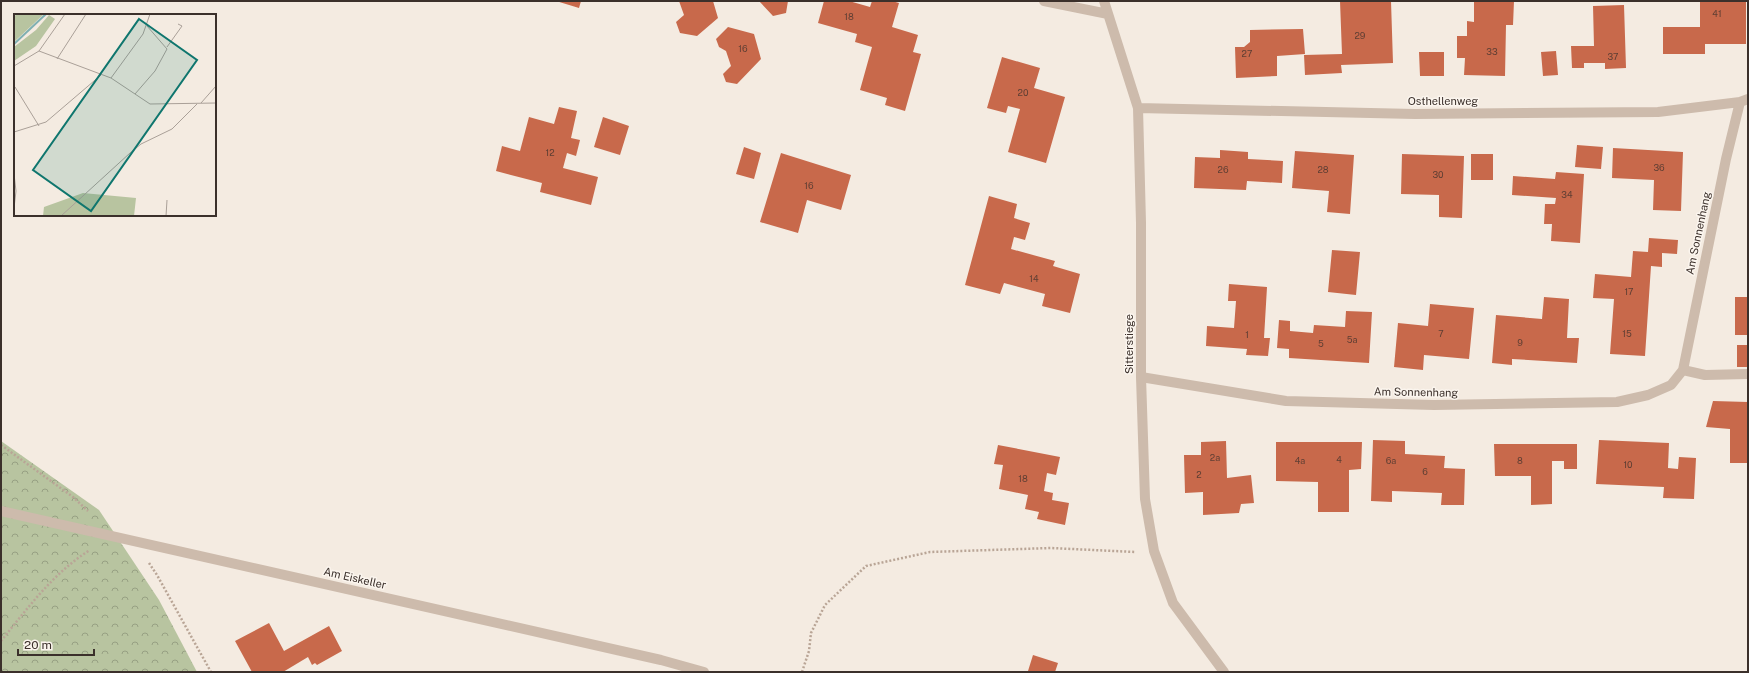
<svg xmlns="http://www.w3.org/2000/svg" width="1749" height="673" font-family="'Public Sans',sans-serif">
<defs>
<pattern id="forest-crowns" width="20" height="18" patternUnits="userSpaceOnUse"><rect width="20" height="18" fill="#b8c4a0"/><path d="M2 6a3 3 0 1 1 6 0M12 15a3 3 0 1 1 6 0" fill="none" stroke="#97a083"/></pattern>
</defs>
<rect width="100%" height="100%" fill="#f4ebe1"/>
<path fill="url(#forest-crowns)" d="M1 441 99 510 159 600 197 672H1Z"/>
<path fill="#c8694b" d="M556 1H581L579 8Z
M679 1H713L718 18 697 36 680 33 676 22 684 15Z
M759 1H788L786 13 773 16Z
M824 1H849L870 7 872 1H892L899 3 892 27 918 35 913 52 921 54 905 111 885 105 887 98 860 90 872 47 855 42 857 34 818 23Z
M1340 1H1391L1393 63 1341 65 1342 73 1305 75 1304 55 1342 54Z
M1474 1H1514L1513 25H1506L1505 76 1464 75 1465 58H1457V36H1467V21L1474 22Z
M1700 1H1746V44H1705V54H1663V27H1700Z
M1624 5 1626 68 1605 69V63H1584V68H1572L1571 46H1594L1593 6Z
M728 27 754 34 761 59 737 84 726 82 723 74 731 66 726 51 719 47 716 39Z
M1303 29 1305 54 1277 56V76L1236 78 1235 47H1244L1250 42V30Z
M1556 51 1558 75 1543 76 1541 52Z
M1419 52H1444V76H1420Z
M1002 57 1040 68 1034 88 1065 97 1046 163 1008 152 1020 109 1008 106 1006 113 987 108Z
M559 107 577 111 571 138 580 140 576 156 567 153 563 168 598 177 591 205 540 192 542 183 496 171 502 146 520 151 529 117 554 124Z
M603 117 629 126 620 155 594 147Z
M1577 145 1603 147 1601 169 1575 167Z
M744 147 761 153 754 179 736 174Z
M1613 148 1683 152 1681 211 1653 210 1654 180 1612 178Z
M1220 150 1248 152V159L1283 161 1282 183 1247 181 1246 190 1194 188 1195 157 1220 158Z
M1295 151 1354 155 1350 214 1327 212 1329 191 1292 188Z
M781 153 851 175 841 210 807 200 798 233 760 222Z
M1402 154 1464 156 1462 218 1439 217V195L1401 194Z
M1471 154H1493V180H1471Z
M1556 172 1584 174 1580 243 1551 241 1552 224H1544L1545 204H1555L1556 198 1512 195 1513 176 1555 179Z
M989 196 1017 204 1014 218 1030 223 1025 240 1014 237 1011 249 1055 261 1053 266 1080 274 1070 313 1042 306 1045 294 1004 283 1000 294 965 285Z
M1649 238 1678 240 1677 254 1662 253V267L1651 266 1645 356 1610 354 1614 299 1593 298 1595 274 1631 277 1633 251 1648 252Z
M1332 250 1360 252 1356 295 1328 292Z
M1229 284 1267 287 1264 338H1270L1268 356 1246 355 1247 349 1206 346 1207 326 1234 328 1236 301H1228Z
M1544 297 1569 299 1567 338H1579L1577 363 1512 359V365L1492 363 1496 315 1542 319Z
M1735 297H1748V335H1735Z
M1430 304 1474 308 1469 359 1424 355 1423 370 1394 367 1398 323 1428 326Z
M1346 311 1372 312 1369 363 1289 358V349L1277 348 1279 320 1290 321V331L1313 333 1314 325 1345 327Z
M1737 345H1748V367H1737Z
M1713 401 1748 402V463H1730V429L1706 427Z
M1373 440 1405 441V454L1445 456 1444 468 1465 469 1464 505H1441L1442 493 1392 491V502L1371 501Z
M1599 440 1669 443 1668 468 1678 469 1679 457 1696 458 1694 499 1663 498 1664 487 1596 484Z
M1226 441 1227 478 1251 475 1254 503 1241 504 1239 513 1203 515V492L1185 493 1184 455H1201V442Z
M1276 442H1362L1361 469 1349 470V512H1318V482L1276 481Z
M1494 444H1577V469H1564V461H1552V504L1531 505V476H1495Z
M998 445 1060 457 1056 475 1047 473 1044 491 1053 493 1052 500 1069 503 1065 525 1037 519 1039 512 1025 509 1028 495 999 489 1003 465 994 464Z
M269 623 284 651 329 626 342 651 317 665 315 663 312 665 308 657 283 672H252L235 641Z
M1033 655 1058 663 1055 672 1028 671Z"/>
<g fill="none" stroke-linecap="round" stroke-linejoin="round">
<path stroke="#b9a596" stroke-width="2.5" stroke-dasharray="2 2" stroke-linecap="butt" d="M1 445 73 497 88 511
M149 563 157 575 211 672
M1 641C27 609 54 572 90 550
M802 672 809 651 811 633 825 605 866 566 930 552 1051 548 1135 552"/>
<path stroke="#cdbbac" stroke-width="10" d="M1044 1 1108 14
M1104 1 1138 108 1141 223V377L1145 499 1154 551 1173 603 1224 672
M1138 108 1415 114 1658 112 1740 102 1748 99
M1683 370 1705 375 1748 374
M1141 377 1286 401 1434 405 1617 402 1648 395 1671 385 1683 370 1726 159 1740 102
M1 511 661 660 704 672"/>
</g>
<g text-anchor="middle" stroke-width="3" stroke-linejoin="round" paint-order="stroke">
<g font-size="9" fill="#5e3e33">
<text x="1717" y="17">41</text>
<text x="849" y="20">18</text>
<text x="1360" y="39">29</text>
<text x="743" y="52">16</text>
<text x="1492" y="55">33</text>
<text x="1247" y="57">27</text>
<text x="1613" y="60">37</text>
<text x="1023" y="96">20</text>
<text x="550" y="156">12</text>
<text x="1659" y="171">36</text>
<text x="1223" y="173">26</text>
<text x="1323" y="173">28</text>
<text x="1438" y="178">30</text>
<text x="809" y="189">16</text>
<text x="1567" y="198">34</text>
<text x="1034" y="282">14</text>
<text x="1629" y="295">17</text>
<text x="1441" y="337">7</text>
<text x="1627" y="337">15</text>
<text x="1247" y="338">1</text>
<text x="1352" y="343">5a</text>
<text x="1520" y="346">9</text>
<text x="1321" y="347">5</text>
<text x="1215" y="461">2a</text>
<text x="1339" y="463">4</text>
<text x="1300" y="464">4a</text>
<text x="1391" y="464">6a</text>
<text x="1520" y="464">8</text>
<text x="1628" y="468">10</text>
<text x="1425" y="475">6</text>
<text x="1199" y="478">2</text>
<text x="1023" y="482">18</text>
</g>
<g font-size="11" fill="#3b302b" stroke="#fbf5ee">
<text x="1443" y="105">Osthellenweg</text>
<text transform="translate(1698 233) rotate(-78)" y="4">Am Sonnenhang</text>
<text transform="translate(1129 344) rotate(-90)" y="4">Sitterstiege</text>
<text transform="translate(1416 392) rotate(1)" y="4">Am Sonnenhang</text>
<text transform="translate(355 578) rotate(13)" y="4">Am Eiskeller</text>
</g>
</g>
<g transform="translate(14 14)">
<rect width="202" height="202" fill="#f4ebe1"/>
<path d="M4 0H30L0 28V2Z" fill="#b8c4a0"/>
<path d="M35 1 41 5 22 32 0 47V33L22 16ZM69 179 122 184 120 202H29L30 193Z" fill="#b8c4a0"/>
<path fill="none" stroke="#7fb0b2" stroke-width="2" d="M0 30 32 0"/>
<path fill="none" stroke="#aaa098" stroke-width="1" d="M153 33 168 12 164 10M25 37 97 64 136 90 202 89M43 45 72 0M0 52 25 37 51 0M97 64 129 20 136 0M1 73 25 112M121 80 141 57 153 35 133 12M187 89 202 72M0 118 32 108 87 61M0 160 2 177 0 194M47 202 116 139 127 130 158 115 183 90M152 202 153 186"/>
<path fill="#0f766e" fill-opacity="0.15" stroke="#0f766e" stroke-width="2" d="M125 5 183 46 77 197 19 156Z"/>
<rect width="202" height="202" fill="none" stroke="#3b302b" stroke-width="2"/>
</g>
<rect width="1749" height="673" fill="none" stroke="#3b302b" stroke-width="4"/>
<path d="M18 649v6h76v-6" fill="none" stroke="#3b302b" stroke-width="2"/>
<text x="24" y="649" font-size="12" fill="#3b302b" stroke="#fbf5ee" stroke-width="3" paint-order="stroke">20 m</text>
</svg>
